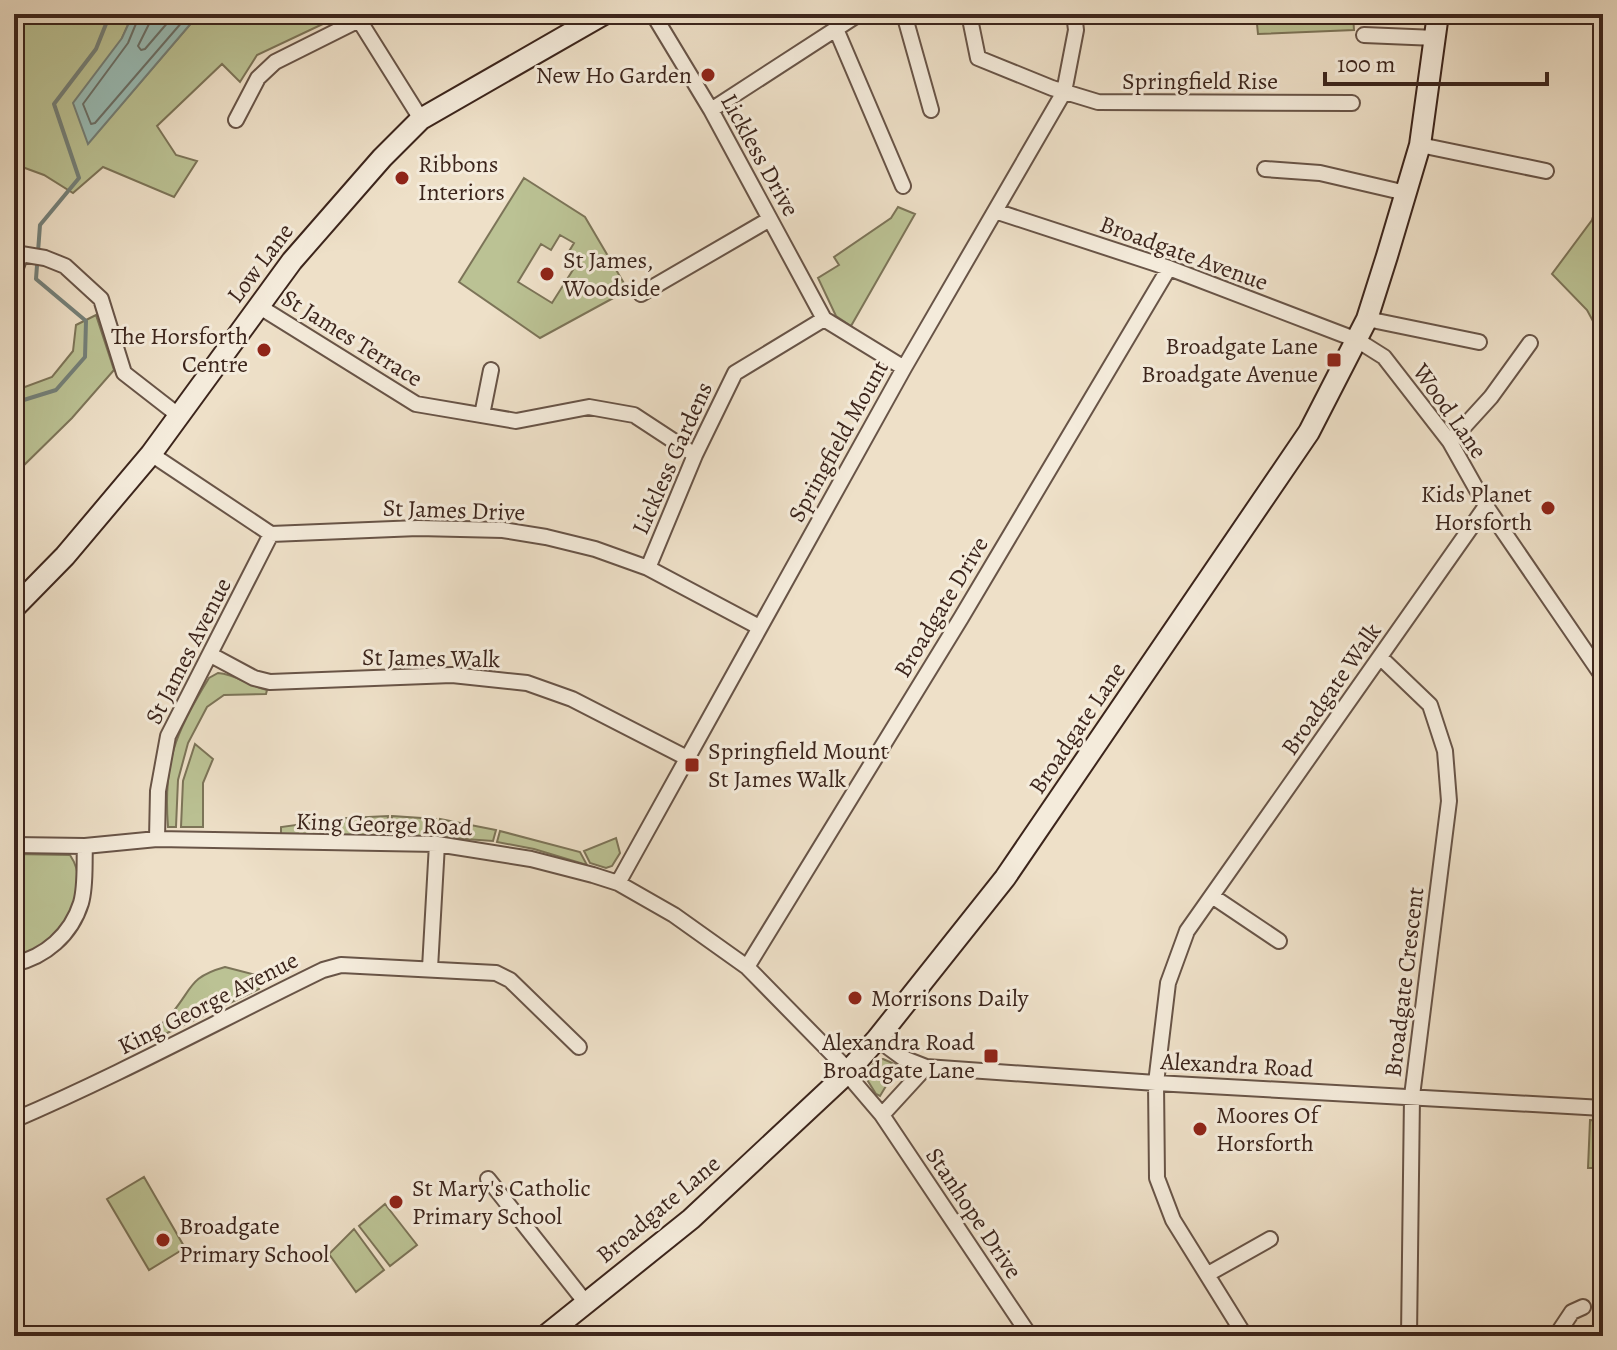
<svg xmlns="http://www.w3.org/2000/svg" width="1617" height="1350" font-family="Alegreya,serif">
<rect width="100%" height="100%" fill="#eee0c8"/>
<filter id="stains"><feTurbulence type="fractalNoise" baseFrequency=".0025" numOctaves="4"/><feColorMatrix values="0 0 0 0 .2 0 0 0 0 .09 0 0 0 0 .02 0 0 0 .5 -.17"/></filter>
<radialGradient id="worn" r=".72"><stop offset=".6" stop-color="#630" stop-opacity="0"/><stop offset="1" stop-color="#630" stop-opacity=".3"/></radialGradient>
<path fill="#bbc294" stroke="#7c7458" stroke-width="2" fill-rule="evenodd" d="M14 14H133L122 38 88 143 199 14H344L257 55 240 82 222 64 157 126 176 155 197 161 174 197 103 167 73 193 44 175 14 164Z
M1256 14H1353L1354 30 1258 34Z
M524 178 585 217 628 290 540 338 459 282ZM560 235 574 243 565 258 576 265 552 303 518 282 541 244 551 250Z
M1603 183V529L1594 527 1593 498 1600 334 1587 310 1552 274 1592 220Z
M898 207 915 214 851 326 836 316 818 278 839 265 834 257 891 218Z
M96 315 114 370 72 418 16 473 14 471V391L52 377 73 351 76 325Z
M218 673C236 674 249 686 267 690L266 694 224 695 207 707 188 743 178 780 176 827H168C163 762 175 733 209 678Z
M195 744 213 759 203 783V827H181L183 781Z
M388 816 386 835H281V827L347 818Z
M392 816 436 819 434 837 391 835Z
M440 819 496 830 493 841 437 837Z
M500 831 580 852 587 865 534 849 497 842Z
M616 838 620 853 612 866 606 868 590 863 584 851Z
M14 854 70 855C96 893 56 952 14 956Z
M225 967 256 975 259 989 140 1046C151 1035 162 1024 172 1013 193 988 189 977 225 967Z
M883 1059 897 1065 901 1071 889 1081 880 1096 876 1094 866 1078C869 1067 872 1063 883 1059Z
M1590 1120 1603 1121V1166L1597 1177V1168H1588Z
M144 1177 185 1248 149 1270 107 1199Z
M385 1204 417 1245 390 1266 359 1226Z
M354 1229 384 1270 356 1292 329 1254Z"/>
<path fill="#99bdb7" stroke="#748079" stroke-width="2" d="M133 14H199L88 144 73 103 122 38Z"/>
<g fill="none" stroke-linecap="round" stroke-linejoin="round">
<path stroke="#6a716a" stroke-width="2" d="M140 14 128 43 83 104 91 124 95 123 189 14
M150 14 149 24 138 46 141 50 145 49 175 14"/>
<path stroke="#748079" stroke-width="4" d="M14 403 56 390 85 357 86 321 36 279 40 225 79 178 54 104 96 49 110 14"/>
<defs>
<path id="street" d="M653 14 711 110 824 319
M904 14 931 110
M969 14 978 58 1052 88 1098 102 1352 103
M836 29 903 186
M1364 35 1436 38
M711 110 859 14
M236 120 258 78 275 62 359 20 421 119
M1420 145 1546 171
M1265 169 1320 173 1406 193
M995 211 1169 268 1357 340 1384 357 1450 442 1486 506 1603 677
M21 254 45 258 65 266 101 299 124 373 178 415
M14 273 21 254
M641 294 770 219
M260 307 416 404 516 421 589 407 634 415 695 455
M1367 319 1479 342
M482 415 491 370
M1450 442 1491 397 1530 343
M151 454 271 534 418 528 503 530 546 537 595 549 648 568 759 627
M648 568 695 455 735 373 824 319 904 368
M211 655 254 678 270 682 452 675 527 683 572 699 687 758
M1381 658 1430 705 1445 751 1449 801 1412 1096 1409 1336
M157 839 158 791 168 736 271 534
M14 845 85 846 157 839 437 844 531 859 593 875 618 883 674 915 747 967 849 1071 853 1081 882 1115 1030 1336
M618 883 904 368 1064 92 1076 30 1074 14
M1212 896 1279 941
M14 964C45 957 71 935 81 903 86 886 84 864 85 846
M747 967 961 618 1169 268
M430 968 437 844
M877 1039 903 1058 926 1067 1156 1083 1603 1108
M882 1115 926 1067
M14 1120C119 1075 220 1020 323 970L341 965 496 973 510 980 579 1047
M488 1179 586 1303
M1208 1274 1270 1239
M1245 1336 1173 1220 1157 1178 1156 1083 1168 983 1187 931 1486 506
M1556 1336 1572 1312 1583 1307"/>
<path id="secondary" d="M14 608 65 556 151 454 292 261 382 158 421 119 604 14
M545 1336 691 1219 843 1077 877 1039 1005 878 1309 432 1367 319 1387 256 1420 145 1438 14"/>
</defs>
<use href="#street" stroke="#685447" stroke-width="18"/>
<use href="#secondary" stroke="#3c251c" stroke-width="24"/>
<use href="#street" stroke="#f4ebdb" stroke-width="14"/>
<use href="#secondary" stroke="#f4ebdb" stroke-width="20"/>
</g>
<g fill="#8f2418" stroke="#f4ebdb" stroke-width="3">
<circle cx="708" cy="75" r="8"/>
<circle cx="402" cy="178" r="8"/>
<circle cx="547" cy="274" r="8"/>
<circle cx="264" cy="350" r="8"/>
<rect x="1326" y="352" width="16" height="16" rx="4"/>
<circle cx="1548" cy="508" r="8"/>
<rect x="684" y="757" width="16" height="16" rx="4"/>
<circle cx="855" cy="998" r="8"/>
<rect x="983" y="1048" width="16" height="16" rx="4"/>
<circle cx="1200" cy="1129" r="8"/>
<circle cx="396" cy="1202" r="8"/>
<circle cx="163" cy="1240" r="8"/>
</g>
<g text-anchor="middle" stroke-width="6" stroke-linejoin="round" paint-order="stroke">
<g font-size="24" fill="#3c251c" stroke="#f4ebdb" text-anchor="start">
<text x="692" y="83" text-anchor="end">New Ho Garden</text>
<text x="418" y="172">Ribbons<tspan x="418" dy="28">Interiors</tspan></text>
<text x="563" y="268">St James,<tspan x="563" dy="28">Woodside</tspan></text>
<text x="248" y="344" text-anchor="end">The Horsforth<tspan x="248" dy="28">Centre</tspan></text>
<text x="1318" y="354" text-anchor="end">Broadgate Lane<tspan x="1318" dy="28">Broadgate Avenue</tspan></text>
<text x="1532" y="502" text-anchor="end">Kids Planet<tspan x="1532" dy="28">Horsforth</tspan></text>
<text x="708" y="759">Springfield Mount<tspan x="708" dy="28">St James Walk</tspan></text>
<text x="871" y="1006">Morrisons Daily</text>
<text x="975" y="1050" text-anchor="end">Alexandra Road<tspan x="975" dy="28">Broadgate Lane</tspan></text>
<text x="1216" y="1123">Moores Of<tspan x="1216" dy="28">Horsforth</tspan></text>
<text x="412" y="1196">St Mary's Catholic<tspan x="412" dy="28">Primary School</tspan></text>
<text x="179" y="1234">Broadgate<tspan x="179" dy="28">Primary School</tspan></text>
</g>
<g font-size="24" fill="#3c251c" stroke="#f4ebdb">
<text x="1200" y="89">Springfield Rise</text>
<text transform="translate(760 155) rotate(61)" y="8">Lickless Drive</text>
<text transform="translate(1184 253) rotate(20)" y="8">Broadgate Avenue</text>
<text transform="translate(260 263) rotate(-53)" y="8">Low Lane</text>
<text transform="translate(352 338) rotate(32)" y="8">St James Terrace</text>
<text transform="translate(1450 411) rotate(55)" y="8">Wood Lane</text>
<text transform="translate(838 441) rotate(-61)" y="8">Springfield Mount</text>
<text transform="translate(672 458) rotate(-66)" y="8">Lickless Gardens</text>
<text transform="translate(454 510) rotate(2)" y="8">St James Drive</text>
<text transform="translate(941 607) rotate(-59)" y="8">Broadgate Drive</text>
<text transform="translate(188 651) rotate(-63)" y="8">St James Avenue</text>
<text transform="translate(431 658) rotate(1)" y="8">St James Walk</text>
<text transform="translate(1331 689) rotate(-55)" y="8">Broadgate Walk</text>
<text transform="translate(1077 728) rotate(-56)" y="8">Broadgate Lane</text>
<text transform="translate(384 824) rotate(2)" y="8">King George Road</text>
<text transform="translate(1404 982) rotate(-83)" y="8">Broadgate Crescent</text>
<text transform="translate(208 1003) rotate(-27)" y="8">King George Avenue</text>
<text transform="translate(1237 1065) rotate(3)" y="8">Alexandra Road</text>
<text transform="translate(658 1209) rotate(-40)" y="8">Broadgate Lane</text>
<text transform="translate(974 1213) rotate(56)" y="8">Stanhope Drive</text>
</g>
</g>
<rect width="1617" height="1350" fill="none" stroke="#eee0c8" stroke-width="48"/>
<rect x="16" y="16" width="1585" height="1318" fill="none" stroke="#3c251c" stroke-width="4"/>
<rect x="24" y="24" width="1569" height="1302" fill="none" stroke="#3c251c" stroke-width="2"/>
<path d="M1325 72v12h222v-12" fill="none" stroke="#3c251c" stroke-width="4"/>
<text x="1337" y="72" font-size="24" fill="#3c251c" stroke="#f4ebdb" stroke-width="6" paint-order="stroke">100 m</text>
<rect width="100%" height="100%" filter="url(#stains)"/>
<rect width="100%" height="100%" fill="url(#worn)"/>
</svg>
